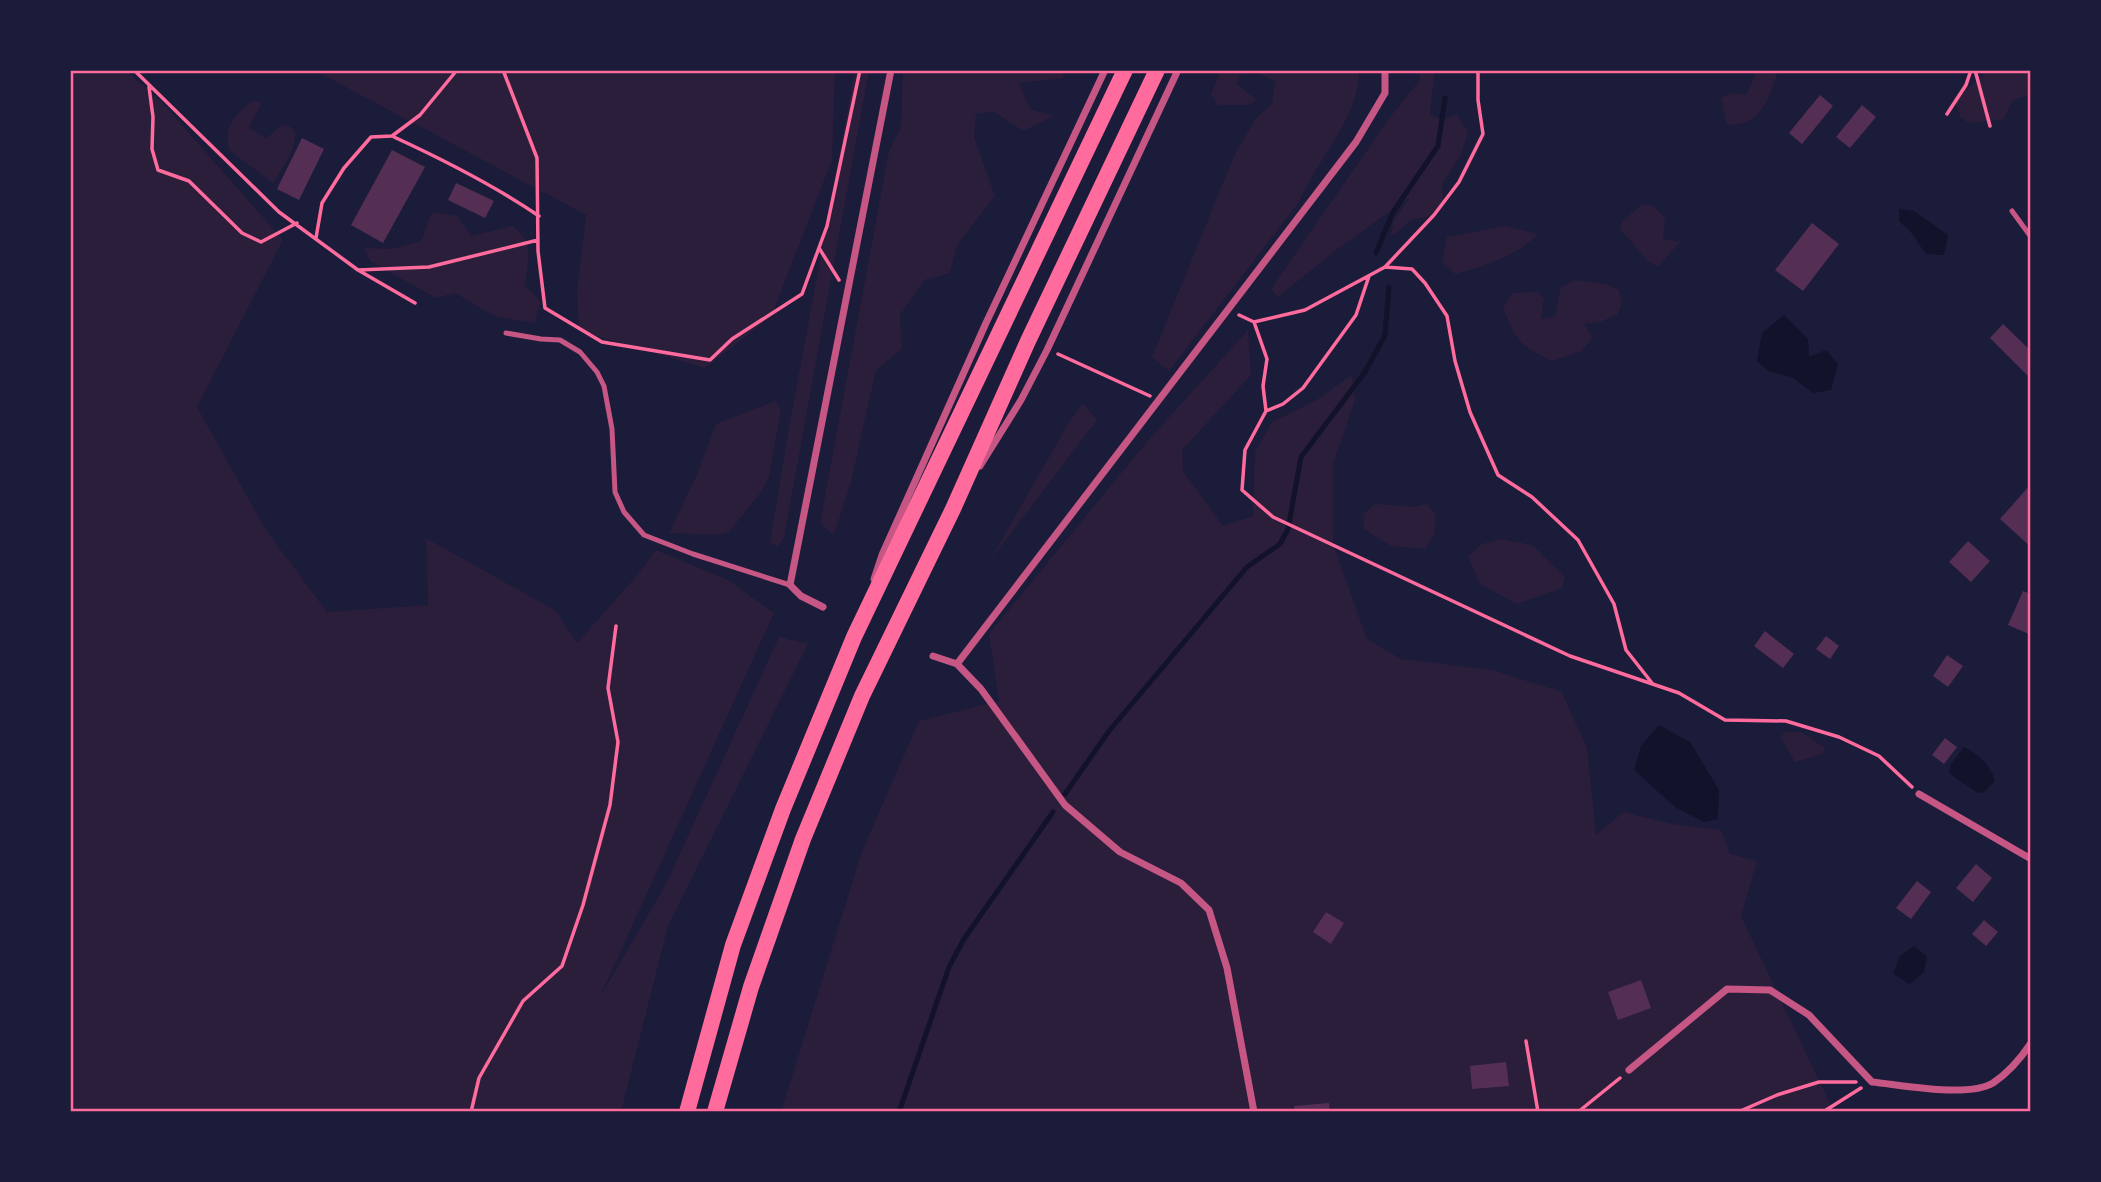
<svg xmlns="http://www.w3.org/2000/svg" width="2101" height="1182" font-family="'DM Sans',sans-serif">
<rect width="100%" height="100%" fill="#1b1b3a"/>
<path fill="#2a1e3b" d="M70 70H125L161 101 283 240 197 407 266 530 327 612 428 605 426 538 556 611 577 643 633 580 656 550 728 580 774 613 600 997 666 884 779 637 808 644 668 926 621 1112H70Z
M314 70H835L832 160 771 317 705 368 579 331 577 291 586 215Z
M855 70H869L784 538 777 547 770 542 787 439Z
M903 70H1062L1064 78 1019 83 1030 109 1054 116 1023 131 993 111 976 114 974 137 995 196 957 245 950 273 924 280 900 315 902 349 876 370 851 482 834 535 820 523 889 151 901 127Z
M1221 70H1358C1364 111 1314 164 1299 202L1169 371 1152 357 1234 156 1256 118 1272 104 1275 81 1256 72 1240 75 1237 84 1257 100 1248 105H1218L1211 94Z
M1419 70H1435L1430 114 1443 120 1457 114 1468 132 1461 155 1442 184 1444 204 1435 216 1412 219 1391 237 1393 222 1410 197 1336 250 1278 297 1271 289 1390 117 1420 80Z
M1757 70H1778C1769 99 1763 125 1727 125L1721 98 1730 93 1746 95Z
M1980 70H2031V94L2013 100 2004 119 1969 123 1960 117 1954 98 1984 76Z
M254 101H259L261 104 249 127 266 139 281 125 289 126 295 132C295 152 284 167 273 183L230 151C221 129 236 112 254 101Z
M1642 204 1653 206 1665 218 1663 239 1680 242 1658 267C1641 259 1634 242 1620 230L1622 222Z
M432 212 457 216 471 236 512 226C536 242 528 259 525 285L540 301 535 323 496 317 455 293 436 298 370 261 364 248 391 249 421 241Z
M1505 226 1538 234C1518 255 1483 267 1455 274L1442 261 1447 237Z
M1574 280 1606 284 1619 290 1622 301 1618 314 1600 322 1584 324 1593 338 1580 352 1551 361C1519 344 1517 342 1503 308L1513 293 1538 292 1544 299 1541 319 1555 316 1561 287Z
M1248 330 1251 375 1182 450 1183 471 1223 526 1253 516 1255 452 1272 422 1315 401 1352 375 1355 400 1333 464V544L1367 639 1401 659 1492 670 1562 692 1587 748 1596 835 1623 812 1672 824 1721 830 1730 854 1757 861 1741 916 1834 1112H781L862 851 919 721 999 701 989 634 1145 444Z
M775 401 781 410 769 477 762 491 729 532 718 535 669 533 698 472 716 424Z
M1083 403 1097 420 989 562 1068 424Z
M1375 504 1415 507 1427 504 1436 515 1435 533 1426 549 1391 546 1364 529 1363 514Z
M1501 539 1532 545 1565 577 1562 588 1517 604 1480 584 1468 556 1482 544Z
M1784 732H1802L1825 748 1823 754 1795 762 1781 738Z"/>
<path fill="#12122b" d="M1899 209 1914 211 1948 235 1944 255 1926 254 1910 231 1899 221Z
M1784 315 1808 339 1809 357 1826 350 1838 364 1831 390 1813 393 1793 378 1768 371 1757 361 1762 333Z
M1659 725 1690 742 1719 790 1718 819 1704 822 1675 807 1634 770 1641 746Z
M1964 747C1979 755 1990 764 1995 781L1984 792 1978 793 1954 777 1949 772 1951 764Z
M1914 946 1927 957 1924 972 1910 984 1893 974 1900 956Z"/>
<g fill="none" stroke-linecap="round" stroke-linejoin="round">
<path stroke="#12122b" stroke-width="5" d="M1376 253 1393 212 1438 146 1445 98
M1065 794 1109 731 1247 567 1280 544 1288 529 1301 457 1365 372 1385 335 1389 287
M899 1112 949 967 964 939 1053 812"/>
</g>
<path fill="#542f53" d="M1820 95 1833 106 1802 144 1789 133Z
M1862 105 1876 117 1850 148 1836 137Z
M302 138 324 149 299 200 277 189Z
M392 150 425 167 383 243 351 225Z
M456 183 494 201 485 218 448 200Z
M1812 223 1839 244 1803 291 1775 270Z
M2003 324 2031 351V379L1990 338Z
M2031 484V547L2000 519Z
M1968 541 1990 561 1971 582 1949 562Z
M2023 591 2031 594V635L2008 625Z
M1765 631 1794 654 1783 668 1754 646Z
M1826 636 1839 646 1830 659 1816 649Z
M1947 655 1963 666 1948 687 1933 676Z
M1945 738 1957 747 1944 764 1932 755Z
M1976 864 1992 878 1973 902 1956 888Z
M1917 881 1931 892 1911 919 1896 908Z
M1326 912 1344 923 1331 944 1313 932Z
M1984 920 1998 932 1986 946 1972 934Z
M1641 980 1651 1008 1618 1020 1608 992Z
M1506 1062 1509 1086 1472 1089 1470 1066Z
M1329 1103 1330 1112H1295L1294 1106Z"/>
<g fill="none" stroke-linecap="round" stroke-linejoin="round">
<path stroke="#ff6b9d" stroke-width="3.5" d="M134 70 279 212 358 270 415 303
M503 70 537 158 538 251 545 308 602 342 710 360 732 339 802 294 827 226 860 70
M1975 70 1990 126
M149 87 153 117 152 149 158 170 189 181 242 233 261 242 297 223
M1947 114 1966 85 1971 70
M394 137C444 160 492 184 539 216
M316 238 322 203 344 168 371 137 392 136 420 115 457 70
M819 248 839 280
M1385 267 1412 269 1425 283 1447 316 1455 361 1470 412 1498 475 1532 497 1578 540 1614 604 1626 650 1652 683
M358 270 429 267 538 240
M1239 315 1254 322 1305 310 1385 267 1434 215 1459 182 1483 134 1478 100V70
M1254 322 1267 359 1263 386 1266 411 1245 450 1242 490 1273 517 1570 656 1679 693 1725 720 1786 721 1839 737 1879 756 1912 787
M1058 354 1150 396
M1266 411 1283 404 1303 388 1356 315 1369 276
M1526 1041 1538 1112
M471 1112 479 1078 523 1001 562 966 583 905 610 805 618 742 608 688 616 626
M1578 1112 1620 1078
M1738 1112 1777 1095 1819 1082H1856
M1823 1112 1861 1088"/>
<path stroke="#c65784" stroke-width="5" d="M2012 211 2031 237
M506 333 541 339 560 340 580 352 597 372 604 386 612 429 615 492 624 512 644 535 693 554 790 585"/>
<path stroke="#c65784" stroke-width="7" d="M980 466 1021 400 1047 350 1178 70
M874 579 882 555 986 323 1105 70
M823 607 801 596 790 585 891 70
M933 656 957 664 1356 142 1385 93V70
M957 664 981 689 1065 805 1120 852 1181 883 1209 910 1227 968 1254 1112
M1919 794 2031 859
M1629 1070 1727 989 1770 990 1809 1015 1872 1082C1902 1085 1968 1098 1993 1083 2008 1073 2021 1058 2031 1043"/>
<path stroke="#ff6b9d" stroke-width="16" d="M687 1112 733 945 783 809 854 637 1125 70
M715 1112 751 987 803 839 862 696 953 509 1028 341 1157 70"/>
</g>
<rect width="2101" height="1182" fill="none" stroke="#1b1b3a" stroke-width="144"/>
<rect x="72" y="72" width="1957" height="1038" fill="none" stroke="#ff6b9d" stroke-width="2.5"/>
</svg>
